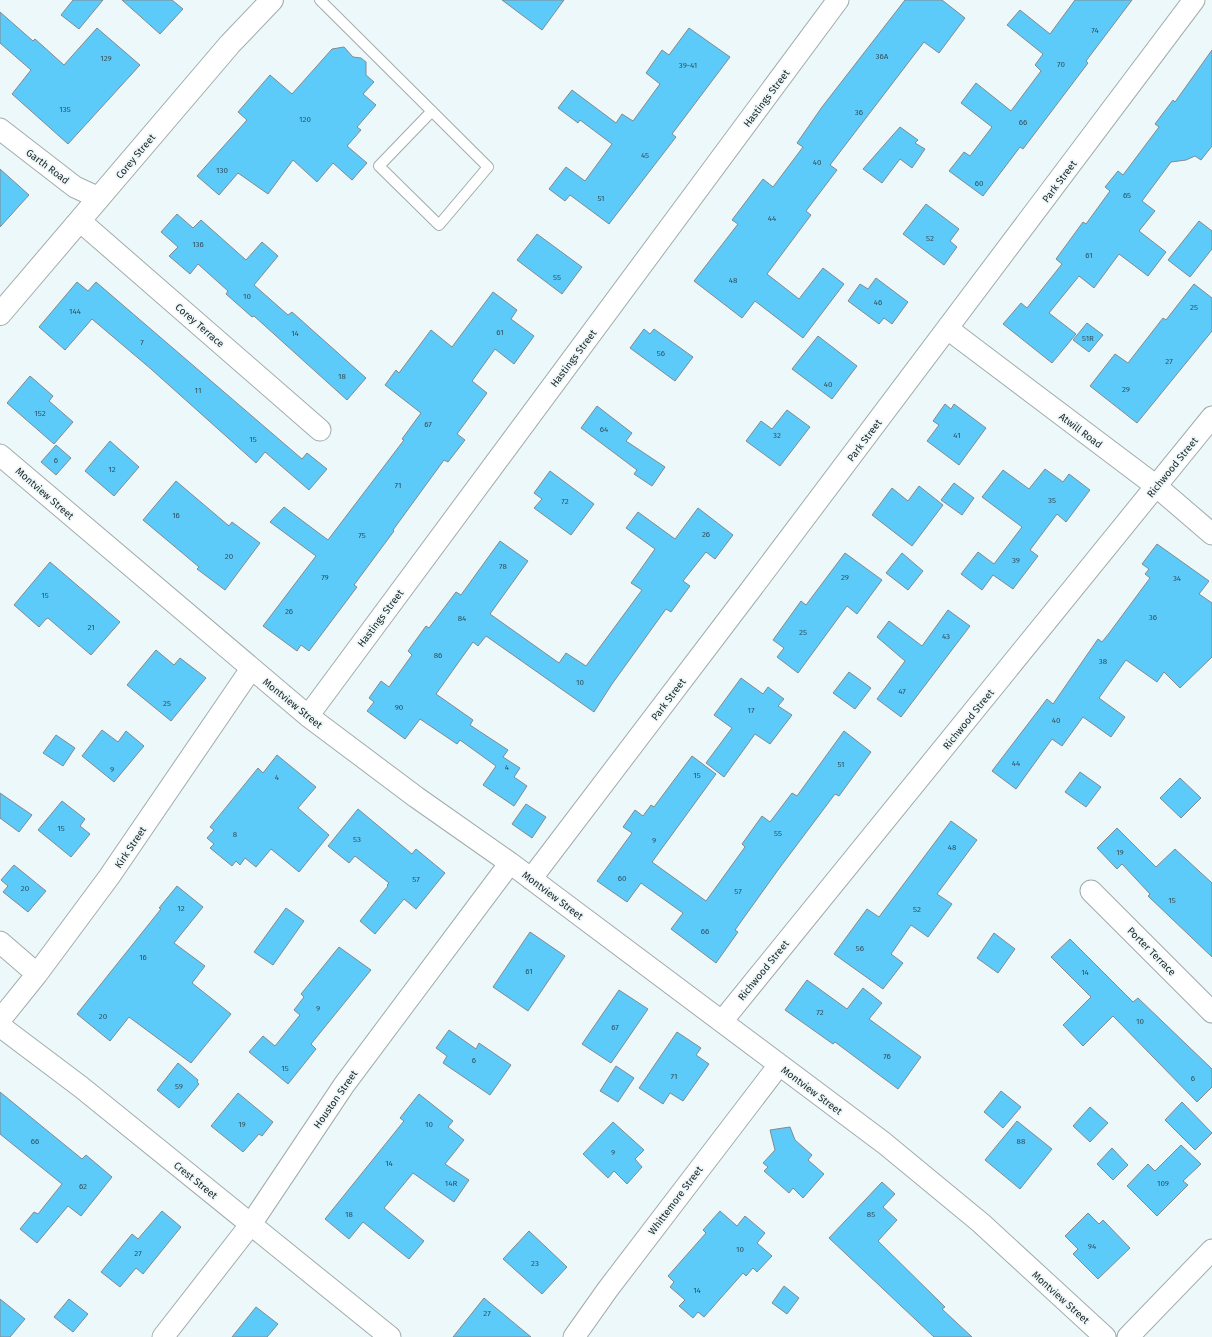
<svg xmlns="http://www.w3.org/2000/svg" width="1212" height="1337" font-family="'Fira Sans',sans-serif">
<rect width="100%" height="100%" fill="#edf8fa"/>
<path fill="#5dcbfa" stroke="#828a8f" d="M73 0H103L79 29 61 15Z
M122 0H172L183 9 160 34Z
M502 0H564L542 30Z
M905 0H942L965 18 939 53 924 42 830 165 837 170 806 211 811 215 767 274 799 299 823 268 844 284 803 338 755 301 742 318 694 281 738 224 732 220 763 179 773 187 803 147 797 143 822 107Z
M1075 0H1132L1086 61 1088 63 1023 149 1020 147 983 196 949 171 964 152 970 156 992 127 961 103 976 83 1011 111 1041 71 1035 65 1043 54 1007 25 1020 10 1050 34Z
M0 12 33 41 35 39 64 65 97 28 140 65 68 144 12 94 31 70 0 43Z
M689 28 730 57 672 134 676 137 609 224 570 195 565 201 549 189 566 167 585 181 612 144 580 120 578 123 558 108 572 90 616 123 622 114 633 121 660 84 646 73 662 50 669 55Z
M344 47 353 57 361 58 366 62V75L374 82 363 94 376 105 357 127 361 130 347 146 367 163 352 180 333 163 317 182 293 160 268 194 238 173 219 195 197 176 247 120 238 112 270 75 292 94 332 49Z
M1212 50V146L1201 160 1195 156 1186 160 1171 162 1142 201 1155 211 1139 231 1166 252 1148 276 1119 254 1094 288 1079 276 1049 313 1076 334 1052 363 1003 324 1021 303 1027 308 1062 264 1056 259 1083 222 1086 224 1110 191 1105 187 1118 171 1123 175 1159 127 1155 124 1173 100 1175 102Z
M900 127 918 140 915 143 925 149 912 168 900 159 882 183 863 169Z
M0 169 29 195 0 227Z
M926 204 959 229 950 241 957 247 944 265 903 234Z
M177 214 193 228 201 220 246 260 262 242 278 256 254 285 288 315 292 312 366 378 347 400 254 316 252 317 226 294 228 291 198 264 190 274 169 256 178 247 161 232Z
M1199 221 1212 231V249L1190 277 1168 260Z
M537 234 582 267 562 294 517 260Z
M876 278 908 302 892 324 884 318 879 324 848 301 860 284 868 289Z
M77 282 88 291 96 282 302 459 307 453 327 469 309 490 265 452 256 463 151 369 92 319 65 350 39 327Z
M1194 284 1212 298V331L1137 423 1090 386 1115 354 1128 363 1163 318 1166 320Z
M493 292 517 310 511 319 534 336 514 364 495 349 472 381 487 393 457 434 465 440 448 462 444 460 393 530 394 531 354 585 357 587 309 651 301 645 297 651 263 626 316 556 270 522 284 507 328 540 404 440 402 439 421 413 385 385 396 370 399 373 431 330 452 347Z
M1087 323 1103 335 1089 352 1073 340Z
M644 329 650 334 654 329 693 357 675 381 630 348Z
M818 336 857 366 832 399 792 369Z
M30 376 53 396 49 401 73 422 54 444 7 403Z
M945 404 951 409 954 404 986 428 959 465 927 441 939 425 933 421Z
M597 406 632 433 626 441 665 467 652 486 634 474 637 470 581 428Z
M787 410 810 427 780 466 746 441 761 421 772 429Z
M110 441 139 467 114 496 85 471Z
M56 445 71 458 56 475 41 462Z
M1045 469 1063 482 1069 474 1090 490 1066 522 1057 514 1030 550 1038 556 1013 589 993 575 982 590 961 574 978 552 994 564 1022 527 982 497 1003 470 1029 489Z
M550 471 594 504 571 535 534 508 542 499 534 493Z
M176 481 229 526 232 522 260 543 225 590 197 569 199 567 143 520Z
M954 483 974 498 962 515 941 500Z
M919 486 943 505 912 546 872 515 892 488 908 501Z
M698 508 733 535 715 559 706 552 683 581 690 586 671 612 666 609 612 684 594 712 486 636 478 646 473 642 436 694 473 720 470 725 508 750 503 757 520 768 514 777 527 786 514 806 483 785 496 766 460 740 457 744 420 719 405 739 367 711 374 702 369 698 381 681 389 687 412 655 408 651 426 626 429 628 456 592 461 595 500 541 528 561 490 614 559 663 566 653 586 666 642 590 631 583 655 549 626 528 638 512 675 539Z
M1157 544 1209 581 1199 594 1212 603V657L1180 688 1164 672 1157 682 1126 660 1099 698 1125 717 1111 737 1083 717 1062 746 1052 739 1016 789 992 771 1047 699 1053 704 1098 639 1102 642 1110 632 1150 578 1145 574 1149 569 1142 564Z
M845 553 882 580 857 614 847 606 798 673 777 657 784 648 773 640 801 601 806 605Z
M902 553 923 571 908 590 886 573Z
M50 562 120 622 91 655 48 618 46 619 39 627 14 605Z
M948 610 970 626 901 717 877 699 905 661 877 637 889 621 922 646Z
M156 650 174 665 180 658 206 678 171 721 127 685Z
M849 672 871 688 855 709 833 693Z
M741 678 763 694 768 687 784 699 778 706 792 715 770 744 755 734 724 777 706 763 732 728 714 715Z
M102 730 118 742 126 731 144 746 114 782 82 756Z
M844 731 871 752 839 796 835 794 778 870 735 930 738 932 716 963 671 929 683 913 641 883 627 902 597 881 632 833 623 827 635 810 643 816 651 805 654 807 692 756 716 774 652 862 706 901 745 847 742 844 762 816 770 822 792 793 797 796Z
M56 735 75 748 63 766 43 753Z
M277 755 316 787 298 808 329 835 299 872 271 849 256 867 245 858 240 865 236 861 232 866 210 848 214 844 207 838 214 830 210 827 258 768 263 773Z
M1080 772 1101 787 1086 807 1065 792Z
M1180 778 1201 798 1181 818 1160 798Z
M0 793 32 815 19 832 0 818Z
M62 801 85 819 80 826 90 834 71 857 38 830Z
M526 804 546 817 532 838 512 824Z
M358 809 412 854 416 849 445 873 416 909 404 899 375 934 360 921 388 886 387 885 389 883 355 856 349 863 328 846Z
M951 821 977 840 937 894 952 904 928 937 911 925 891 954 903 963 883 989 834 954 867 909 879 917Z
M1117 828 1156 867 1175 849 1212 883V957L1148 896 1150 894 1122 864 1117 869 1097 848Z
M14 865 46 891 28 912 3 892 8 886 1 880Z
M177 886 203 907 174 943 205 966 192 983 231 1014 191 1063 129 1017 110 1041 77 1014 161 909 159 908Z
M286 908 304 921 273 965 254 952Z
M530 932 565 956 528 1011 493 987Z
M994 933 1015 949 998 973 977 958Z
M1070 939 1133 1002 1138 998 1212 1069V1087L1197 1102 1113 1016 1083 1046 1063 1025 1091 997 1051 957Z
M339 947 371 970 311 1044 316 1049 288 1084 249 1052 263 1036 275 1046 300 1015 294 1010 304 997 301 994Z
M807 980 847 1009 863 988 882 1003 869 1019 921 1057 898 1089 835 1042 833 1044 785 1010Z
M619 990 648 1009 611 1063 582 1044Z
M449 1030 476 1049 479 1043 511 1065 490 1095 443 1063 447 1056 436 1048Z
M677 1032 701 1048 696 1055 709 1064 683 1101 670 1093 663 1104 639 1088Z
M178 1063 198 1080 197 1082 199 1084 179 1108 157 1090Z
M616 1066 634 1078 618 1102 600 1091Z
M1001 1091 1021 1107 1003 1128 984 1112Z
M0 1092 82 1159 86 1155 112 1177 81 1216 68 1206 37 1243 20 1229 34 1212 38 1214 62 1184 0 1134Z
M238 1093 273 1122 262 1136 259 1134 243 1152 211 1126Z
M419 1094 453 1121 448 1127 464 1140 445 1164 469 1180 454 1202 413 1173 384 1208 424 1241 409 1259 363 1222 349 1239 325 1219 404 1121 400 1118Z
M1182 1102 1212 1133 1195 1150 1165 1120Z
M1090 1107 1108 1123 1090 1142 1073 1126Z
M1017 1121 1052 1149 1020 1189 985 1160Z
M613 1122 644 1150 635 1159 642 1167 627 1184 614 1171 608 1178 583 1154Z
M790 1127 795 1140 812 1155 808 1160 824 1174 803 1198 793 1188 789 1193 764 1171 768 1167 763 1163 775 1150 770 1130Z
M1181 1145 1201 1164 1183 1181 1188 1185 1157 1216 1127 1186 1148 1164 1155 1171Z
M1112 1148 1128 1165 1113 1180 1097 1164Z
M882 1182 895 1194 883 1207 897 1220 878 1241 945 1307 942 1309 972 1337H934L829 1238Z
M162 1211 181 1227 143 1274 136 1268 120 1287 101 1272 132 1234 138 1239Z
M720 1211 737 1226 745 1216 765 1233 757 1243 772 1256 757 1272 753 1268 746 1276 743 1273 704 1317 698 1312 693 1318 679 1306 685 1300 670 1287 674 1282 668 1276 706 1233 703 1230Z
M1088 1213 1099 1224 1103 1220 1130 1248 1098 1279 1073 1254 1078 1249 1065 1236Z
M529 1231 567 1267 542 1294 503 1259Z
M784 1286 799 1298 787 1314 772 1303Z
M484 1298 531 1337H453Z
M0 1299 25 1319 10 1337H0Z
M69 1299 88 1314 73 1332 54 1317Z
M256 1307 278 1324 267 1337H232Z"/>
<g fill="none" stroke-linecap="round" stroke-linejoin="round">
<defs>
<path id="service" d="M320 0 488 167 439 225 379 166 432 111"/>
<path id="minor" d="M0 129 75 187 99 198
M80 221 320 430
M948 329 1156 486 1212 534
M0 455 308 716 416 797 510 863 884 1143 981 1223 1105 1337
M308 716 838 0
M531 879 752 588 1194 0
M1091 891 1212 1012
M0 942 37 974
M0 1020 37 974 109 877 251 669
M723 1020 1212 417
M0 1026 81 1087 390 1337
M163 1337 251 1224 344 1085 510 863
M574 1337 608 1289 779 1065
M1128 1337 1212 1250"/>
<path id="tertiary" d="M0 314 230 44 272 0"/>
</defs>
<use href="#service" stroke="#a1acad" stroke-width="12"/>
<use href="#minor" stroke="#a1acad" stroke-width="23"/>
<use href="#tertiary" stroke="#a1acad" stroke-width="24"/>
<use href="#service" stroke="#fff" stroke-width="10"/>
<use href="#minor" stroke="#fff" stroke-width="21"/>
<use href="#tertiary" stroke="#fff" stroke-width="22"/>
</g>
<g text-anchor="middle" stroke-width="3.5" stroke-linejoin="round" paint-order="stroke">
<g font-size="8" fill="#32505c">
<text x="1095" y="33">74</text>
<text x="882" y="59">36A</text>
<text x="106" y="61">129</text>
<text x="1061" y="67">70</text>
<text x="688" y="68">39-41</text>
<text x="65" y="112">135</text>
<text x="859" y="115">36</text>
<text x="305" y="122">120</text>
<text x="1023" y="125">66</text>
<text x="645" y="158">45</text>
<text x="817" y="165">40</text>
<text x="222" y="173">130</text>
<text x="979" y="186">60</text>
<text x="1127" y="198">65</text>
<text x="601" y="201">51</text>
<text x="772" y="221">44</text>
<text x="930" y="241">52</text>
<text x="198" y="247">136</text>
<text x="1089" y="258">61</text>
<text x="557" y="280">55</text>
<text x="733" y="283">48</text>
<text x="247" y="299">10</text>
<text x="878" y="305">46</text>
<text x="1194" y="310">25</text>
<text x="75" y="314">144</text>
<text x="500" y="335">61</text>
<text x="295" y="336">14</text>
<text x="1088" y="341">51R</text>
<text x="142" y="345">7</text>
<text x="661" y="356">56</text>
<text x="1169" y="364">27</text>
<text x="342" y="379">18</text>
<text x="828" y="387">40</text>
<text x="1126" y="392">29</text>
<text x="198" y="393">11</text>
<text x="40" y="416">152</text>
<text x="428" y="427">67</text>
<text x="604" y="432">64</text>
<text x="777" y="438">32</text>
<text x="957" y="438">41</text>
<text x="253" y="442">15</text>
<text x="56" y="463">6</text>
<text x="112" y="472">12</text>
<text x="398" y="488">71</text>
<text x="1052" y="503">35</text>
<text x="565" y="504">72</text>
<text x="176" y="518">16</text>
<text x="706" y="537">26</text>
<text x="362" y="538">75</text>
<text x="229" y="559">20</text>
<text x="1016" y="563">39</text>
<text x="503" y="569">78</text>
<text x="325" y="580">79</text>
<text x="845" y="580">29</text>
<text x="1177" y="581">34</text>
<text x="45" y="598">15</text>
<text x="289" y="614">26</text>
<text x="1153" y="620">36</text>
<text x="462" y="621">84</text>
<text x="91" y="630">21</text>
<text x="803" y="635">25</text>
<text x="946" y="639">43</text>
<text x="438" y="658">86</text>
<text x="1103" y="664">38</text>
<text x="580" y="685">10</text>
<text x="902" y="694">47</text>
<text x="167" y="706">25</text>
<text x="399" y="710">90</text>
<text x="751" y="713">17</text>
<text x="1056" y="723">40</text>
<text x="1016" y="766">44</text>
<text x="841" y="767">51</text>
<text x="507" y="770">4</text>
<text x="112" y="772">9</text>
<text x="697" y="778">15</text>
<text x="277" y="780">4</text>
<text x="61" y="831">15</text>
<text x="778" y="836">55</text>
<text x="235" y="837">8</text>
<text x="357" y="842">53</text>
<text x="654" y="843">9</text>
<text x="952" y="850">48</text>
<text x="1120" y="855">19</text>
<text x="622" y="881">60</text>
<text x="416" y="882">57</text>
<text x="25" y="891">20</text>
<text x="738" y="894">57</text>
<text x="1172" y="903">15</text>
<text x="181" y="911">12</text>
<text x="917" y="912">52</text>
<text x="705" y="934">66</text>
<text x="860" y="951">56</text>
<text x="143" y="960">16</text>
<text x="529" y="974">61</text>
<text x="1085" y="975">14</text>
<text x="318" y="1011">9</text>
<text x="820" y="1015">72</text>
<text x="103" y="1019">20</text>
<text x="1140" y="1024">10</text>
<text x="615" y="1030">67</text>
<text x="887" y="1059">76</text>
<text x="474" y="1063">6</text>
<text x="285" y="1071">15</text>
<text x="674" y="1079">71</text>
<text x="1193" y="1081">6</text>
<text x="179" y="1089">59</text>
<text x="242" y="1127">19</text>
<text x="429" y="1127">10</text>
<text x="35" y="1144">66</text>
<text x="1021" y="1144">88</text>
<text x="613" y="1155">9</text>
<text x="389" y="1166">14</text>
<text x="451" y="1186">14R</text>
<text x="1163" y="1186">109</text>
<text x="83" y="1189">62</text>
<text x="349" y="1217">18</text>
<text x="871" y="1217">85</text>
<text x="1092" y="1249">94</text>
<text x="740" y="1252">10</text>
<text x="138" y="1256">27</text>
<text x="535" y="1266">23</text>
<text x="697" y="1293">14</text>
<text x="487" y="1316">27</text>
</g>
<g font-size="10" fill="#232728" stroke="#edf8fa">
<text transform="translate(766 98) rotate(-53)" y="4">Hastings Street</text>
<text transform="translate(135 156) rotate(-50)" y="4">Corey Street</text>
<text transform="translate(48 166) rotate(37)" y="4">Garth Road</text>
<text transform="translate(1059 181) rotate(-53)" y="4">Park Street</text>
<text transform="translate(200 325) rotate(41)" y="4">Corey Terrace</text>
<text transform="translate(573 358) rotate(-53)" y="4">Hastings Street</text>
<text transform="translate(1081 430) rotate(37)" y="4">Atwill Road</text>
<text transform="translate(864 440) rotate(-53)" y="4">Park Street</text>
<text transform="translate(1172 467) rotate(-51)" y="4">Richwood Street</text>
<text transform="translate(45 493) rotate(41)" y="4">Montview Street</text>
<text transform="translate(380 618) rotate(-53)" y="4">Hastings Street</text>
<text transform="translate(668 699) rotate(-53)" y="4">Park Street</text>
<text transform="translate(293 703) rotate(39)" y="4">Montview Street</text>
<text transform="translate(968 719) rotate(-51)" y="4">Richwood Street</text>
<text transform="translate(130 847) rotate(-56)" y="4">Kirk Street</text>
<text transform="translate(553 895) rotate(37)" y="4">Montview Street</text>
<text transform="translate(1152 951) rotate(45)" y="4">Porter Terrace</text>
<text transform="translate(763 970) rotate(-51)" y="4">Richwood Street</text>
<text transform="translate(812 1090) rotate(37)" y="4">Montview Street</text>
<text transform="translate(335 1099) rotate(-55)" y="4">Houston Street</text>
<text transform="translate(196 1180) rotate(39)" y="4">Crest Street</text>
<text transform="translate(675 1200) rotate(-53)" y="4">Whittemore Street</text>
<text transform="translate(1061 1297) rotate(42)" y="4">Montview Street</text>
</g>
</g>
</svg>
